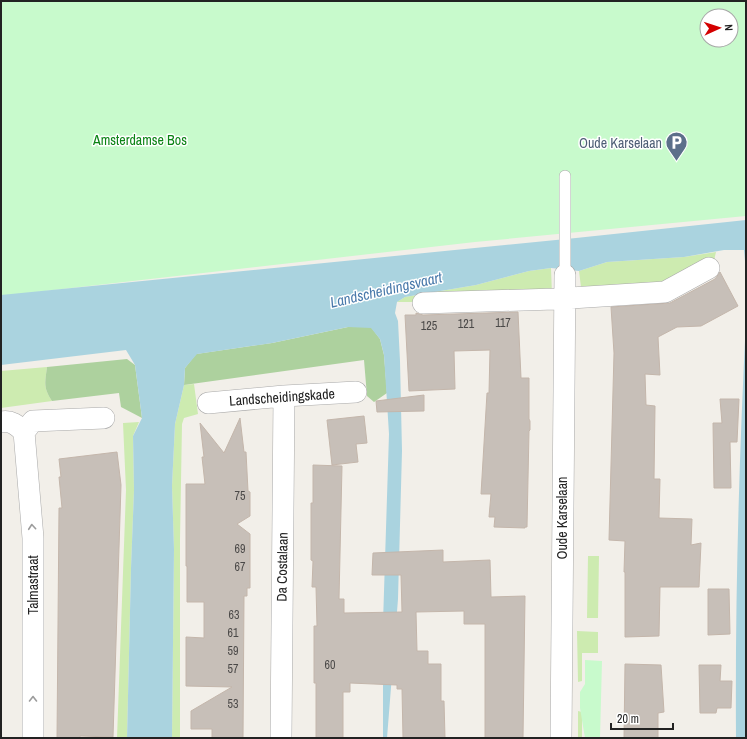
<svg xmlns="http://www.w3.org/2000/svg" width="747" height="739" font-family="'Archivo Narrow',sans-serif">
<rect width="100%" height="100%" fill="#f2efe9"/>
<path fill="#cdebb0" d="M716 252 713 265 665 285 581 287 579 271 607 262 684 257Z
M551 268 552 295 417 302H397L405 297 476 285 529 271Z
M47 367C45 383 43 387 52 401L1 408V371Z
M194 384 198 414 184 418 182 424 180 540V738H172L174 550 172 486 175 424 184 385Z
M139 422 133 436 134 490 131 568 127 738H117L126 490 123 423Z
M588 556H599L598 618H587Z
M577 631 598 632V653H582V681L578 682Z
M578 711 582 712V738H578Z"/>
<path fill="#add19e" d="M348 327H371L380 339 384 355 387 393 374 402 367 396 364 360 184 385 185 368 196 354 272 343Z
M127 359 135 365 142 418 121 407 119 393 52 401C43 387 45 383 47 367Z"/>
<path fill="#c8facc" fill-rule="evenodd" d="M1 1H746V216L475 242 1 296ZM707 16H731V40H707Z
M585 660 602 661 600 738H585L580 708V692L585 684Z"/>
<path fill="#aad3df" d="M746 220V272L744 250H724L684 257 607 262 579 271 551 268 529 271 476 285 405 297 397 302 395 313 398 321 400 361 402 451 398 599 387 738H383V623L389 434 384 355 380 339 371 328 348 327 272 343 197 354 185 368 184 385 175 424 172 486 174 549 172 738H127L131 568 134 490 133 436 142 418 135 365 126 350 1 365V295L576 238Z
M746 320V738H736C735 599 739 459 746 320Z"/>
<path fill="#c7bfb8" stroke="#c4b6ab" d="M720 272 738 306 701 326 677 327 658 337 660 375 645 374 646 405 655 406 654 479H660L659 518 692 519 691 545 701 543 699 587H660L659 636 625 637V572H624L625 541 609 540 614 353 611 307 670 303 715 279Z
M518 312 521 378H529V419L530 421V430L529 431 527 527H525V528L494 527 495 517H489L491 494H481L487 393H489L490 350 454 351 455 389 409 391 405 315H416V313L423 315Z
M424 395V411L377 412 376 401Z
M720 399H739L737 442H730L731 488H714L713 423H722Z
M364 416 367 443 356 444 358 462 332 465 327 420Z
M240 418 244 452H246L248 491 250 492V516L237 524 250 534V588H247V596H244L243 738H212V729H191V711L232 687 186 686V637L204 638V602H187V566H186V484H205L202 457H204L200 423 224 453Z
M117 452 121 485 113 737 80 736V738H57L59 508H62L59 477H61L59 459Z
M313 465 342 466 339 599H344V613L402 612 401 575H372L373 553 443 550V562L490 560 491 597 525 596 523 738H485V624H464V611L416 612 417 651H428V664H441V701H444L445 738H403L402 689H397V685L350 683V692H343V738H316V683H314V626H317L316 587H312L313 561 311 560V503H313Z
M708 589H729L730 634 708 635Z
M625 664 661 665 664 712 658 713V738H624Z
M699 665H721L720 681H732L731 708H717L716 713H700Z"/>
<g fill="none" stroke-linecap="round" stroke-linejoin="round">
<defs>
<path id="lane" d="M565 275V176"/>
<path id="street" d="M423 303 555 299 665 292 709 268
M208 403 284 396 356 392
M1 422C11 420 17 425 24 432
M24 432 33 538V738
M24 432 33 421 104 418
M281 738 284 396
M561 738 565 275"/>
</defs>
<use href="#lane" stroke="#a9a9a9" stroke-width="12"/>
<use href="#street" stroke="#a9a9a9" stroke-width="22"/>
<use href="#lane" stroke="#fff" stroke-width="11"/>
<use href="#street" stroke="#fff" stroke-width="21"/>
</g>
<defs><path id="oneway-chevron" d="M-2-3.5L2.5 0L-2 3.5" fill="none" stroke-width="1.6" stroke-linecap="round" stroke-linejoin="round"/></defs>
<g stroke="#9c9c9c">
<use href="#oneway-chevron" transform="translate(32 527) rotate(-95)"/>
<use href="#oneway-chevron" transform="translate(33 699) rotate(-90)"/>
</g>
<defs>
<symbol id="parking-pin" viewBox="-11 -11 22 30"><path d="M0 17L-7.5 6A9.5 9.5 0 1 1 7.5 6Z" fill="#5c6f8a" stroke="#fff"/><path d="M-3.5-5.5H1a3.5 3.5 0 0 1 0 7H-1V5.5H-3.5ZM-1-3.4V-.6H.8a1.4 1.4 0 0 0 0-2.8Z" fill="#fff"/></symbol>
</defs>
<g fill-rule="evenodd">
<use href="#parking-pin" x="664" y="130" width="25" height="34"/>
</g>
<g text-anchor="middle" stroke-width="3" stroke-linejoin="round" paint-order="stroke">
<g font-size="12" fill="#4b4948">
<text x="503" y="327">117</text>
<text x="466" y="328">121</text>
<text x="429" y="330">125</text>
<text x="240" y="500">75</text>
<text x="240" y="553">69</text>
<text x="240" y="571">67</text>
<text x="234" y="619">63</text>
<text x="233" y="637">61</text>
<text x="233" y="655">59</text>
<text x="330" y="669">60</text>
<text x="233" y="673">57</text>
<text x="233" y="708">53</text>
</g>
<g font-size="14" fill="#0c8416" stroke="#fff">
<text x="140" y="145">Amsterdamse Bos</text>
</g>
<g font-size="14" fill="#4e5e75" stroke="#fff" text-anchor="end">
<text x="662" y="148">Oude Karselaan</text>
</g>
<g font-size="14" fill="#222" stroke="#fff">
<text transform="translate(282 397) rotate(-4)" y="5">Landscheidingskade</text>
<text transform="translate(562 518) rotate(-90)" y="5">Oude Karselaan</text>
<text transform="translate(282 567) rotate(-89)" y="5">Da Costalaan</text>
<text transform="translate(33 585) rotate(-90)" y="5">Talmastraat</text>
</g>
<g font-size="15" font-style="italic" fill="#4a7aab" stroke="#fff">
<text transform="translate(386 290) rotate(-13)" y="5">Landscheidingsvaart</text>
</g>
</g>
<rect width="747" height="739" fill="none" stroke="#222222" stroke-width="4"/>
<g transform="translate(719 28) rotate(87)"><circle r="19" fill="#ffffff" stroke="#a7a7a7"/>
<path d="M0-3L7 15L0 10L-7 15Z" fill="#d40000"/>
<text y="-6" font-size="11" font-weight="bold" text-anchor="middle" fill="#222222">N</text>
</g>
<path d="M611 723v6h62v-6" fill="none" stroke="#222222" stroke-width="2"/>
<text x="617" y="723" font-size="12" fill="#222222" stroke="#ffffff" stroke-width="3" paint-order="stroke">20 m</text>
</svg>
